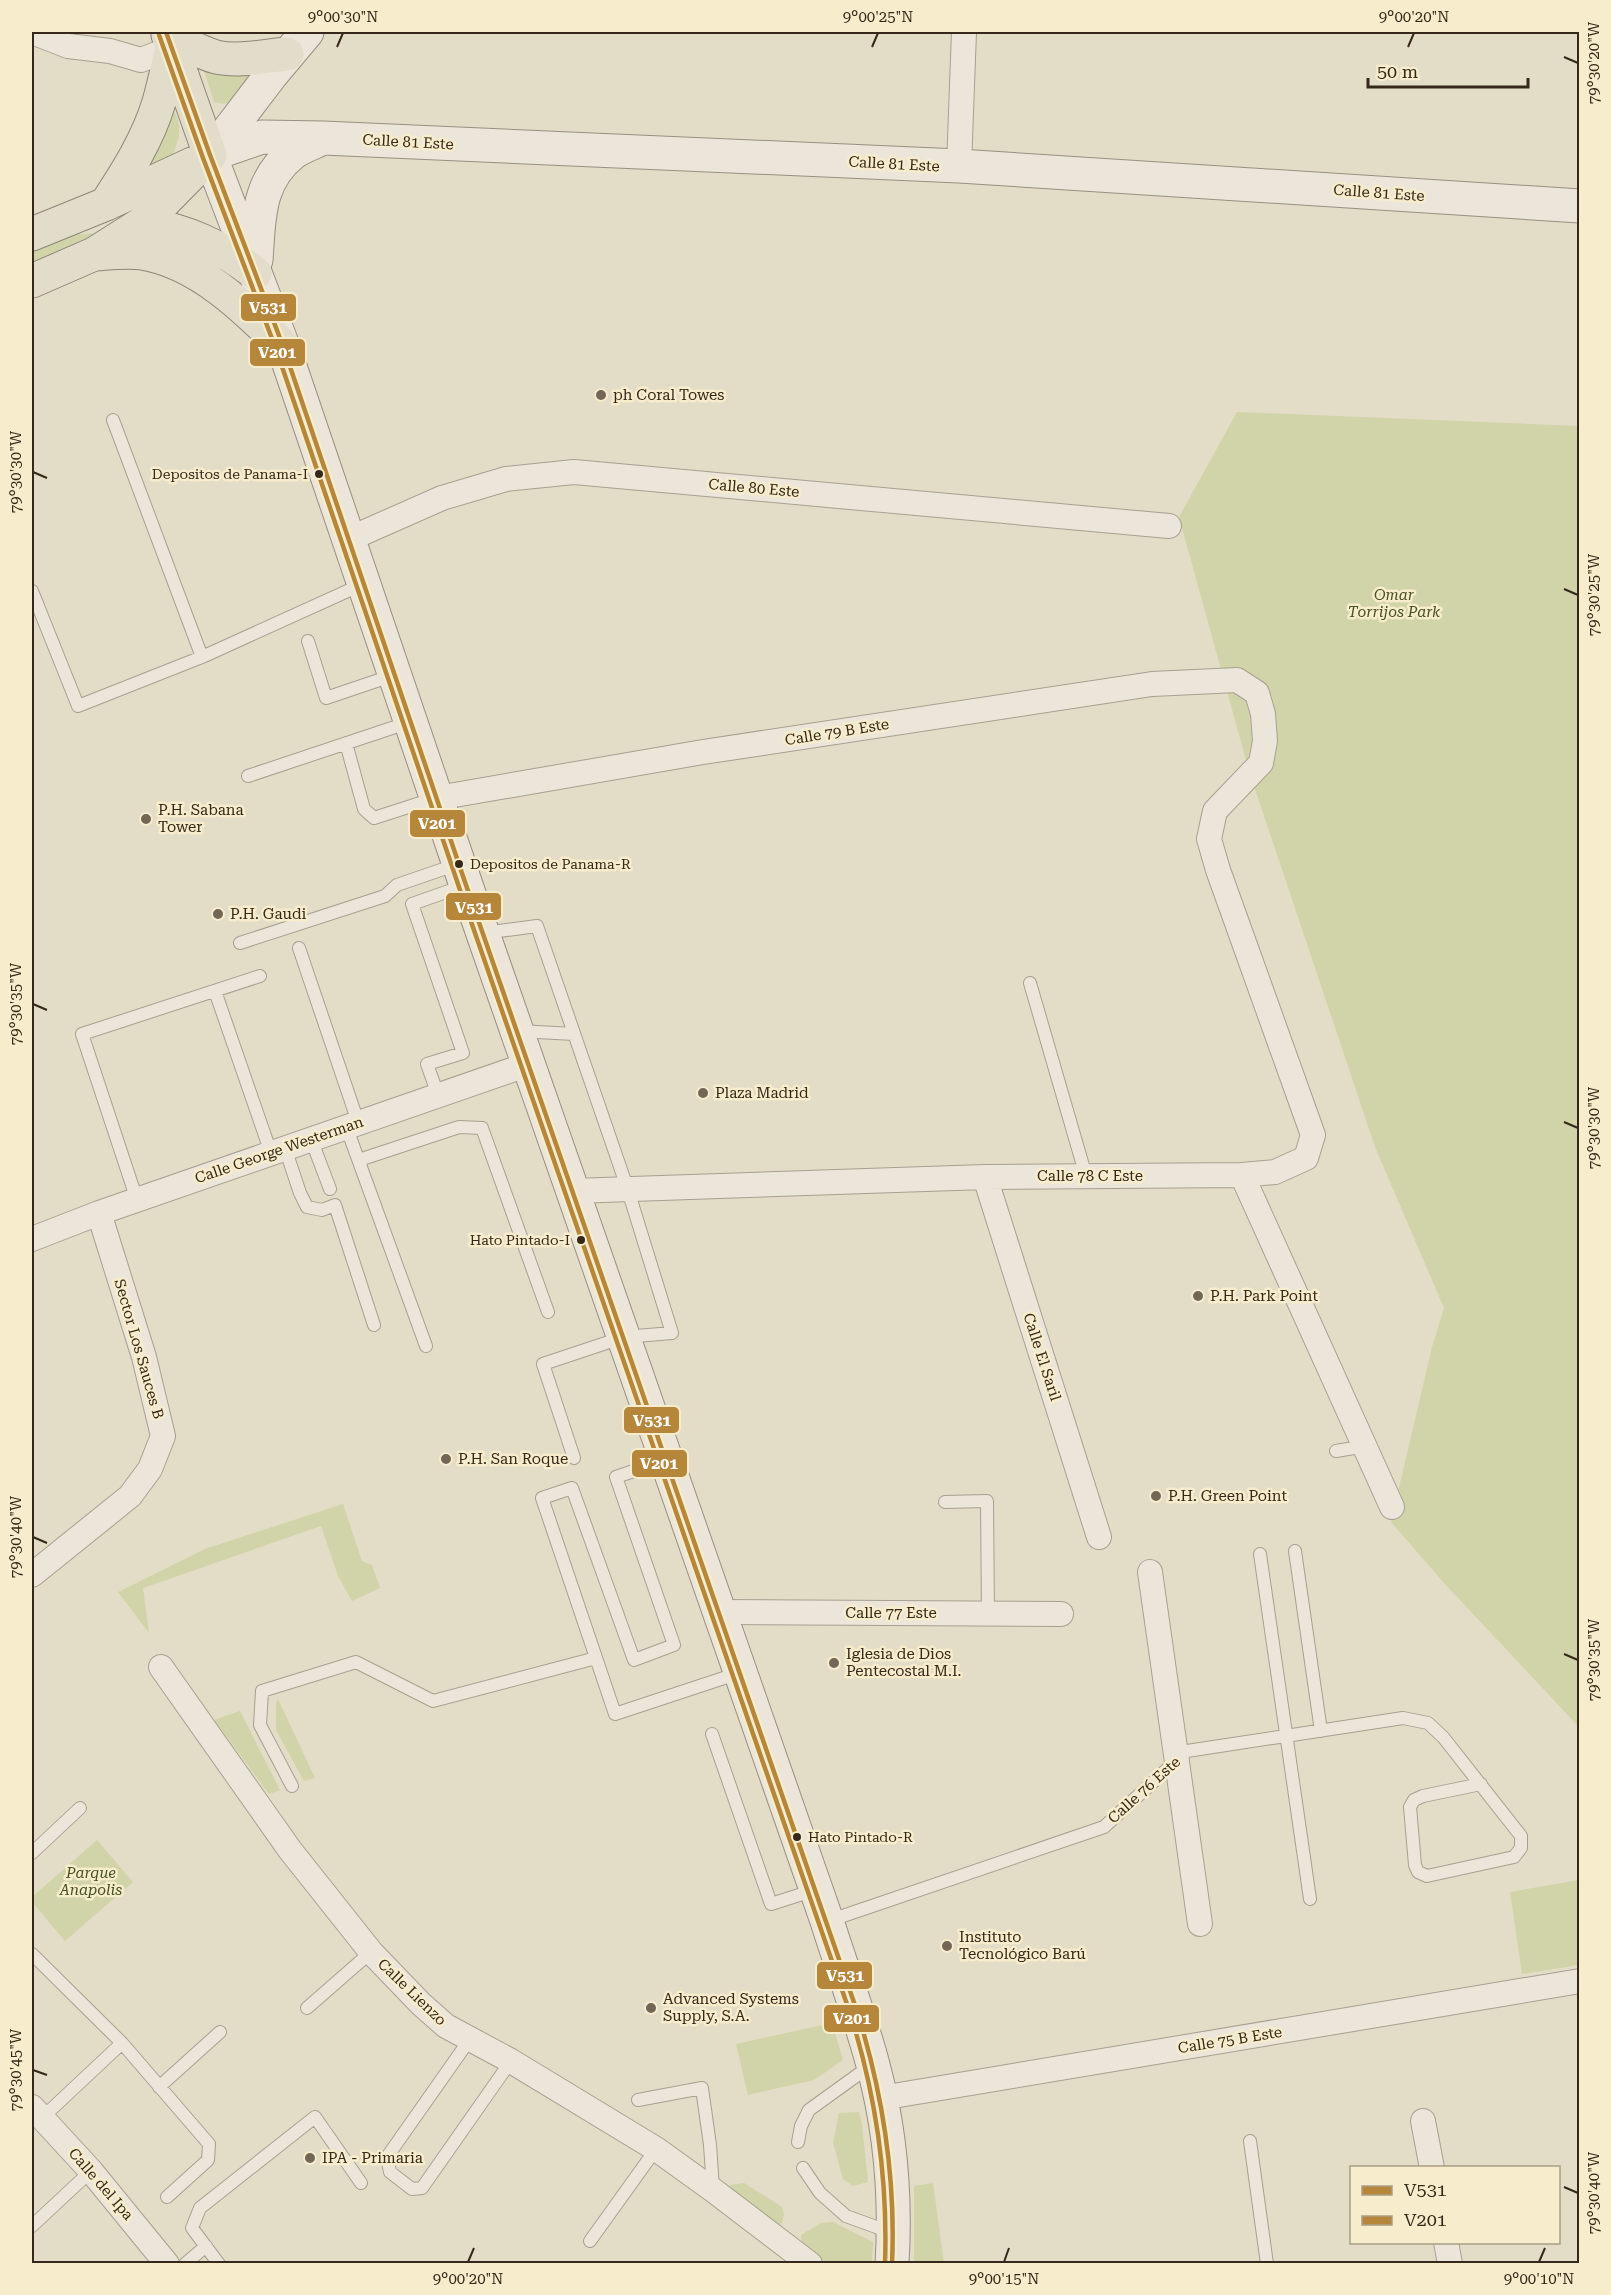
<svg xmlns="http://www.w3.org/2000/svg" width="1611" height="2295" font-family="'Roboto Serif',serif">
	<style>
		.green { fill: #d1d4a8 }
		.lines { fill: none; stroke-linecap: round; stroke-linejoin: round }
		.lane-casing { stroke: #a7a091; stroke-width: 14 }
		.street-casing { stroke: #a7a091; stroke-width: 26 }
		.secondary-casing { stroke: #979081; stroke-width: 35 }
		.primary-casing { stroke: #8d8678; stroke-width: 35 }
		.lane { stroke: #ebe6d9; stroke-width: 12 }
		.street { stroke: #ebe6d9; stroke-width: 24 }
		.secondary { stroke: #ebe6d9; stroke-width: 33 }
		.primary { stroke: #e2dcca; stroke-width: 33 }
		.bus-1-casing { stroke: #f7eccb; stroke-width: 9 }
		.bus-2-casing { stroke: #f7eccb; stroke-width: 9 }
		.bus-1 { stroke: #b6863a; stroke-width: 4.5 }
		.bus-2 { stroke: #b6863a; stroke-width: 4.5 }
		.ticks { fill: none; stroke: #35281a; stroke-width: 2 }
		.poi-dot { fill: #726757; stroke: #f7eccb; stroke-width: 2 }
		.bus-dot { fill: #35281a; stroke: #f7eccb; stroke-width: 2 }
		.labels { text-anchor: middle; dominant-baseline: central; stroke-width: 5; stroke-linejoin: round; paint-order: stroke }
		.bus-label { font-size: 14px; fill: #35281a; stroke: #f7eccb; text-anchor: end }
		.street-label { font-size: 15px; fill: #35281a; stroke: #f7eccb }
		.poi-label { font-size: 15px; fill: #35281a; stroke: #f7eccb; text-anchor: start }
		.park-label { font-size: 15px; font-style: italic; fill: #445320; stroke: #f7eccb }
		.line-badge { stroke: #f7eccb; stroke-width: 2 }
		.badge-label { font-size: 16px; text-anchor: middle; font-weight: bold; fill: #fff }
		.neatline { fill: none; stroke: #35281a; stroke-width: 2 }
		.ticks-label { font-size: 15px; text-anchor: middle; fill: #35281a }
	</style>
	<rect width="100%" height="100%" fill="#e3dcc7"/>
	<!-- green -->
	<path class="green" d="M200 58 257 68C250 78 240 97 229 102 225 105 219 103 214 102Z
		M173 110C184 126 178 143 171 159L138 169Z
		M91 233 95 236 32 272V249L63 236Z
		M1237 412 1579 426V1727L1444 1583 1391 1522 1432 1347 1444 1308 1375 1147 1249 771 1179 517Z
		M343 1504 362 1561 372 1565 380 1588 352 1601 338 1576 321 1526 143 1588 149 1633 118 1592 205 1549Z
		M278 1699 315 1778 304 1781 276 1730V1703Z
		M240 1711 280 1790 269 1794 214 1720Z
		M97 1840 133 1882 65 1941 32 1902V1897Z
		M1579 1880V1965L1522 1974 1510 1892Z
		M832 2023 843 2060 814 2080 748 2095 736 2044Z
		M859 2112 862 2124 868 2182 853 2186 843 2179 833 2143 839 2113Z
		M744 2183 782 2207 784 2214 782 2223 776 2226 731 2192 730 2185Z
		M933 2183 944 2263H914V2186Z
		M833 2222 873 2242 872 2263C859 2263 844 2266 832 2263 820 2262 800 2247 801 2235L821 2223Z"/>
	<g class="lines">
		<defs>
			<path id="lane" d="M113 420 202 657
				M32 591 78 706 202 657 363 584
				M308 641 326 698 394 675
				M346 743 364 809 374 818 436 798
				M248 776 410 722
				M484 933 537 926 627 1187 672 1333 624 1337 543 1364 574 1458
				M240 943 385 896 397 885 458 864
				M299 948 358 1122
				M1030 983 1086 1176
				M215 991 271 1153
				M519 1031 574 1034
				M438 1095 427 1064 463 1053 412 904 466 885
				M346 1126 426 1346
				M311 1139 330 1189
				M285 1148 300 1193 307 1207 322 1210 335 1205 374 1325
				M359 1160 459 1127 482 1128 548 1312
				M137 1200 82 1034 260 976
				M1336 1451 1366 1446
				M666 1460 616 1477 674 1645 634 1660 572 1488 542 1498 615 1714 739 1673
				M945 1502 987 1501 988 1614
				M1295 1551 1321 1731
				M1260 1554 1310 1899
				M712 1734 771 1904 815 1890
				M292 1786 260 1725 262 1691 356 1662 433 1701 596 1658
				M32 1853 80 1808
				M828 1921 1104 1827 1187 1751 1403 1718 1428 1723 1443 1737 1521 1836V1848L1514 1857 1427 1876 1418 1872 1415 1865 1410 1807 1414 1800 1423 1796 1481 1784
				M32 1954 122 2043 209 2144 208 2160 167 2197
				M307 2008 371 1952
				M470 2039 387 2157 390 2172 412 2189 422 2188 511 2061
				M159 2087 220 2032
				M638 2100 702 2088 710 2145 713 2188
				M42 2118 122 2043
				M1250 2141 1267 2264
				M798 2142 801 2126 809 2110 870 2066
				M803 2168 820 2193 846 2216 890 2232
				M32 2226 91 2171
				M590 2241 656 2149
				M185 2264 206 2246
				M219 2264 192 2228 200 2208 315 2117 361 2183"/>
			<path id="street" d="M32 32 68 46 110 51 141 60 172 48
				M959 166 964 32
				M349 539 442 498 506 479 574 472 1169 526
				M437 798 703 752 1152 684 1237 680 1257 693 1263 714 1265 741 1261 763 1215 811 1209 839 1218 870 1313 1135 1306 1158 1275 1172 1242 1175 985 1177 573 1191
				M1242 1175 1392 1507
				M985 1177 1099 1537
				M32 1239 99 1213 529 1064
				M1150 1572 1200 1924
				M32 1575 130 1496 150 1469 163 1436 144 1357 99 1213
				M721 1612 1061 1614
				M161 1667 290 1850 371 1952 421 2004 446 2026 511 2061 656 2149 713 2190 810 2264
				M881 2098 1580 1981
				M32 2107 91 2171 167 2264
				M1423 2121 1432 2168
				M1446 2242 1450 2264"/>
			<path id="secondary" d="M210 155 283 346 466 885 827 1921C842 1969 860 2016 873 2065 890 2128 896 2198 892 2264
				M210 155 262 137 323 138 959 166 1580 206
				M210 155 271 75 307 32
				M256 260C259 220 257 181 293 153 301 147 313 143 323 138"/>
			<path id="primary" d="M168 35C183 43 199 52 216 57 238 62 265 56 287 54
				M171 44 210 155
				M106 204C127 172 148 139 159 102 164 84 168 66 172 48
				M143 223C189 232 219 245 255 273
				M32 234 106 204 192 164
				M96 254C111 253 127 251 142 253 198 262 245 308 283 346
				M32 281 94 254 143 223 210 155"/>
		</defs>
		<!-- lane casing -->
		<use href="#lane" class="lane-casing"/>
		<!-- street casing -->
		<use href="#street" class="street-casing"/>
		<!-- secondary casing -->
		<use href="#secondary" class="secondary-casing"/>
		<!-- primary casing -->
		<use href="#primary" class="primary-casing"/>
		<!-- lane -->
		<use href="#lane" class="lane"/>
		<!-- street -->
		<use href="#street" class="street"/>
		<!-- secondary -->
		<use href="#secondary" class="secondary"/>
		<!-- primary -->
		<use href="#primary" class="primary"/>
		<defs>
			<path id="bus-1" d="M166 32 210 155 283 346 466 885 857 2011C883 2094 896 2176 892 2264"/>
			<path id="bus-2" d="M159 35 203 158 276 349 459 887 850 2013C876 2095 888 2177 885 2264"/>
		</defs>
		<!-- bus-1 casing -->
		<use href="#bus-1" class="bus-1-casing"/>
		<!-- bus-2 casing -->
		<use href="#bus-2" class="bus-2-casing"/>
		<!-- bus-1 -->
		<use href="#bus-1" class="bus-1"/>
		<!-- bus-2 -->
		<use href="#bus-2" class="bus-2"/>
	</g>
	<!-- ticks -->
	<path class="ticks" d="M337 47 343 33M872 47 878 33M1408 47 1414 33M1564 57 1578 63M33 472 47 478M1564 589 1578 595M33 1004 47 1010M1564 1122 1578 1128M33 1537 47 1543M1564 1654 1578 1660M33 2070 47 2075M1564 2187 1578 2193M468 2262 474 2248M1004 2262 1009 2248M1539 2262 1545 2248"/>
	<!-- markers -->
	<g class="poi-dot">
		<circle cx="601" cy="395" r="6"/>
		<circle cx="146" cy="819" r="6"/>
		<circle cx="218" cy="914" r="6"/>
		<circle cx="703" cy="1093" r="6"/>
		<circle cx="1198" cy="1296" r="6"/>
		<circle cx="446" cy="1459" r="6"/>
		<circle cx="1156" cy="1496" r="6"/>
		<circle cx="834" cy="1663" r="6"/>
		<circle cx="947" cy="1946" r="6"/>
		<circle cx="651" cy="2008" r="6"/>
		<circle cx="310" cy="2158" r="6"/>
	</g>
	<g class="bus-dot">
		<circle cx="319" cy="474" r="5"/>
		<circle cx="459" cy="864" r="5"/>
		<circle cx="581" cy="1240" r="5"/>
		<circle cx="797" cy="1837" r="5"/>
	</g>
	<g class="labels">
		<!-- bus labels -->
		<g class="bus-label">
			<text x="308" y="474">Depositos de Panama-I</text>
			<text x="470" y="864" text-anchor="start">Depositos de Panama-R</text>
			<text x="570" y="1240">Hato Pintado-I</text>
			<text x="808" y="1837" text-anchor="start">Hato Pintado-R</text>
		</g>
		<!-- street labels -->
		<g class="street-label">
			<text transform="translate(408 142) rotate(3)">Calle 81 Este</text>
			<text transform="translate(894 164) rotate(3)">Calle 81 Este</text>
			<text transform="translate(1379 193) rotate(4)">Calle 81 Este</text>
			<text transform="translate(754 488) rotate(5)">Calle 80 Este</text>
			<text transform="translate(837 732) rotate(-9)">Calle 79 B Este</text>
			<text transform="translate(279 1150) rotate(-19)">Calle George Westerman</text>
			<text x="1090" y="1176">Calle 78 C Este</text>
			<text transform="translate(139 1349) rotate(74)">Sector Los Sauces B</text>
			<text transform="translate(1042 1357) rotate(72)">Calle El Saril</text>
			<text x="891" y="1613">Calle 77 Este</text>
			<text transform="translate(1144 1790) rotate(-42)">Calle 76 Este</text>
			<text transform="translate(412 1992) rotate(44)">Calle Lienzo</text>
			<text transform="translate(1230 2040) rotate(-9)">Calle 75 B Este</text>
			<text transform="translate(101 2184) rotate(49)">Calle del Ipa</text>
		</g>
		<!-- poi labels -->
		<g class="poi-label">
			<text x="613" y="395">ph Coral Towes</text>
			<text x="158" y="810">P.H. Sabana<tspan x="158" dy="17">Tower</tspan></text>
			<text x="230" y="914">P.H. Gaudi</text>
			<text x="715" y="1093">Plaza Madrid</text>
			<text x="1210" y="1296">P.H. Park Point</text>
			<text x="458" y="1459">P.H. San Roque</text>
			<text x="1168" y="1496">P.H. Green Point</text>
			<text x="846" y="1654">Iglesia de Dios<tspan x="846" dy="17">Pentecostal M.I.</tspan></text>
			<text x="959" y="1937">Instituto<tspan x="959" dy="17">Tecnológico Barú</tspan></text>
			<text x="663" y="1999">Advanced Systems<tspan x="663" dy="17">Supply, S.A.</tspan></text>
			<text x="322" y="2158">IPA - Primaria</text>
		</g>
		<!-- park labels -->
		<g class="park-label">
			<text x="1394" y="595">Omar<tspan x="1394" dy="17">Torrijos Park</tspan></text>
			<text x="91" y="1873">Parque<tspan x="91" dy="17">Anapolis</tspan></text>
		</g>
	</g>
	<g class="line-badge">
		<rect x="240" y="293" width="57" height="29" rx="6" fill="#b6863a"/>
		<rect x="249" y="338" width="57" height="29" rx="6" fill="#b6863a"/>
		<rect x="409" y="809" width="57" height="29" rx="6" fill="#b6863a"/>
		<rect x="445" y="892" width="57" height="29" rx="6" fill="#b6863a"/>
		<rect x="623" y="1406" width="57" height="28" rx="6" fill="#b6863a"/>
		<rect x="631" y="1449" width="57" height="29" rx="6" fill="#b6863a"/>
		<rect x="816" y="1961" width="57" height="29" rx="6" fill="#b6863a"/>
		<rect x="823" y="2004" width="57" height="29" rx="6" fill="#b6863a"/>
	</g>
	<g class="badge-label">
		<text x="268" y="313">V531</text>
		<text x="277" y="358">V201</text>
		<text x="437" y="829">V201</text>
		<text x="474" y="913">V531</text>
		<text x="652" y="1426">V531</text>
		<text x="659" y="1469">V201</text>
		<text x="845" y="1981">V531</text>
		<text x="852" y="2024">V201</text>
	</g>
	<!-- border -->
	<rect width="1611" height="2295" fill="none" stroke="#f7eccb" stroke-width="66"/>
	<!-- legend -->
	<rect x="1350" y="2166" width="210" height="78" fill="#f7eccb" stroke="#a99e84" stroke-width="1.5"/>
	<rect x="1362" y="2186" width="30" height="9" fill="#b6863a" stroke="#a99e84" stroke-width="1.5"/>
	<text x="1404" y="2196" font-size="18" fill="#35281a">V531</text>
	<rect x="1362" y="2216" width="30" height="9" fill="#b6863a" stroke="#a99e84" stroke-width="1.5"/>
	<text x="1404" y="2226" font-size="18" fill="#35281a">V201</text>
	<!-- scale -->
	<path d="M1368 78v9h160v-9" fill="none" stroke="#35281a" stroke-width="3"/>
	<text x="1377" y="78" font-size="18" fill="#35281a" stroke="#f7eccb" stroke-width="4.5" paint-order="stroke">50 m</text>
	<rect x="33" y="33" width="1545" height="2229" class="neatline"/>
	<g class="ticks-label">
		<text x="343" y="22">9°00'30"N</text>
		<text x="878" y="22">9°00'25"N</text>
		<text x="1414" y="22">9°00'20"N</text>
		<text transform="translate(1594 63) rotate(-90)" y="5">79°30'20"W</text>
		<text transform="translate(16 472) rotate(-90)" y="5">79°30'30"W</text>
		<text transform="translate(1594 595) rotate(-90)" y="5">79°30'25"W</text>
		<text transform="translate(16 1004) rotate(-90)" y="5">79°30'35"W</text>
		<text transform="translate(1594 1128) rotate(-90)" y="5">79°30'30"W</text>
		<text transform="translate(16 1537) rotate(-90)" y="5">79°30'40"W</text>
		<text transform="translate(1594 1660) rotate(-90)" y="5">79°30'35"W</text>
		<text transform="translate(16 2070) rotate(-90)" y="5">79°30'45"W</text>
		<text transform="translate(1594 2193) rotate(-90)" y="5">79°30'40"W</text>
		<text x="468" y="2284">9°00'20"N</text>
		<text x="1004" y="2284">9°00'15"N</text>
		<text x="1539" y="2284">9°00'10"N</text>
	</g>
</svg>
